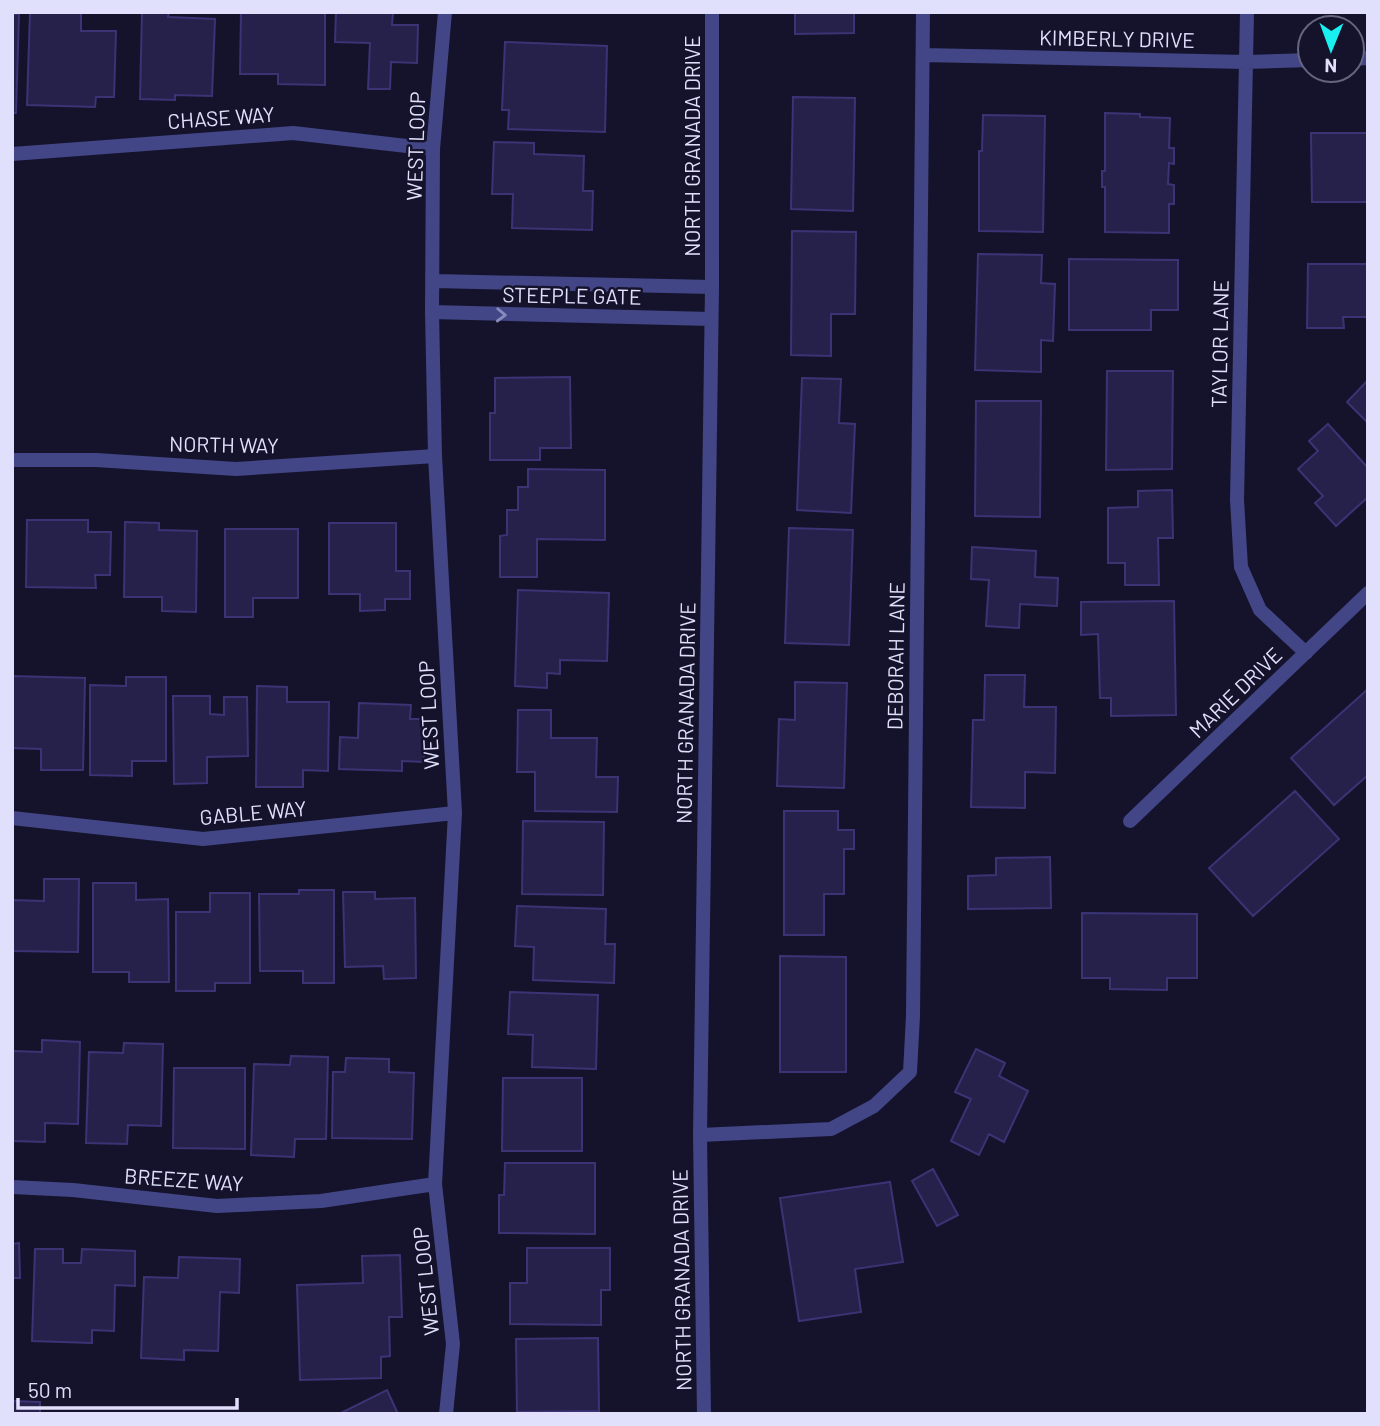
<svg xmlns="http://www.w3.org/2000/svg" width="1380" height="1426" font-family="Barlow,sans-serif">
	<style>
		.building { fill: #25214b; stroke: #3a3475; stroke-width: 2 }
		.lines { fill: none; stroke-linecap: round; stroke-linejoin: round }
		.minor { stroke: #424687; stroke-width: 14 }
		.tertiary { stroke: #424687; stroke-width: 14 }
		.oneway { stroke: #898bbc }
		.labels { text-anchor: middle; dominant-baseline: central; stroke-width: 5; stroke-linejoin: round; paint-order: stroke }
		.street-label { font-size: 21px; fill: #e0e0fd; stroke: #15132b }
	</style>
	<rect width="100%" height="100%" fill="#15132b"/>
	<!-- building -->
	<path class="building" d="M30 12H81V31H116L114 97H96L95 107 27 105Z
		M142 12H169L168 17 215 19 212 96 175 95V100L140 99Z
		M241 12H325V85L278 84V74H240Z
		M336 12H393L392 25H418L417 63 391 62 390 89H368L370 43 335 42Z
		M795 12H854V33L795 34Z
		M12 14H19L16 113H12Z
		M505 42 607 46 605 132 508 129 509 110H502Z
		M793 97 855 98 853 211 791 209Z
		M1105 113 1140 114V117L1170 118 1169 148H1174V164L1169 163 1168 184 1174 185V204H1169V233L1105 232V187H1102V171H1105Z
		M983 115 1045 116 1043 232 979 231V151H982Z
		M1311 133H1368V202H1312Z
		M494 142 534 143V154L584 156 583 191H593L592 230 512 228 513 194H492Z
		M792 231 856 232 855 314H831V356L791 355Z
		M978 254 1042 255 1041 283 1055 284 1053 341 1041 340V372L975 370Z
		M1069 259 1178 260V310H1151V330H1069Z
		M1308 264H1368V317H1343L1344 328H1307Z
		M1107 371H1173L1172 469 1106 470Z
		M570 377 571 448H540V460H490V413H495V378Z
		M802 378 841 379 839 423 855 424 851 513 797 510Z
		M1368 380V423L1347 402Z
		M976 401H1041L1040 517 975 516Z
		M1328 424 1368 468V497L1336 526 1315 503 1323 496 1298 469 1318 451 1309 441Z
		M528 469 605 470V540L537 539V577H500V536L507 535V510H518V487H528Z
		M1172 490 1173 538H1158L1159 585H1125V563H1108V508L1138 507V491Z
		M27 520H88V532H111L110 575H95L96 588 26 587Z
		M125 522 159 523V530L197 531 196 612 162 611V597H124Z
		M329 523H396V571H410V599H385V610L360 611V594H329Z
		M789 528 853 530 849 645 785 643Z
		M225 529H298V598H253V617H225Z
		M972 547 1036 551 1035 577 1058 578 1057 606 1020 604 1019 628 986 626 989 580 971 579Z
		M518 590 609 593 607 661 560 660V674L547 673V688L515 686Z
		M1174 601 1176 715 1111 716V698H1100L1098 634 1081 635V602Z
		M985 675H1025L1024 707H1056L1055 773 1025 772V808L971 807 973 720H984Z
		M12 676 85 678 83 770H41V749L12 748Z
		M126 677H166V761H132V776L90 775V685L126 686Z
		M795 682 847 683 844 788 777 786 779 719 795 720Z
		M257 686 287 687V702H329L328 771 303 770V787H256Z
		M1368 689V775L1334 805 1291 758Z
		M173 696H210V714L224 715V697H247L248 756 207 757V783L174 784Z
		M359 703 411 705 410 719H425L424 762 402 761V771L339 769 340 737 358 738Z
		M518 710H551V738H597L596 777H618L617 812 535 811V772H517Z
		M1295 791 1339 839 1253 916 1209 868Z
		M784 811H838V830H854V849H844V894H824V935H784Z
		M523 821 604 822 603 895 522 894Z
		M1050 857 1051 908 968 909V876L996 875V858Z
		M44 879H79L78 952 12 951V900L44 901Z
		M93 883H136V900L168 899 169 982H129V972H93Z
		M299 890H334V983H303V971H260L259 894H299Z
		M343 892H375V899L415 898 416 978 384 979 383 966 345 967Z
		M210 893H250V983H215V991H176V912H210Z
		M517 906 606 909 605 944H615L614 983 533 980 534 947 515 946Z
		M1082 913 1197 914V978H1167V990L1110 989V978H1082Z
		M780 956 846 957V1072H780Z
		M510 992 598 995 596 1069 532 1067 533 1035 508 1034Z
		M42 1040 80 1042 78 1124 45 1123V1142L12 1141V1051L42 1052Z
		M124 1043 163 1044 161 1126 128 1125 127 1144 86 1143 89 1052 123 1053Z
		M976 1049 1005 1063 999 1076 1028 1091 1004 1142 989 1134 979 1155 951 1141 971 1099 955 1092Z
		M291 1056 328 1057 326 1139H295L294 1157 251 1155 254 1064 290 1065Z
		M346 1058 389 1059V1072L414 1073 412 1139 332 1138 333 1072H345Z
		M174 1068H245V1149L173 1148Z
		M503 1078H582V1151H502Z
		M505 1163H595V1234L499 1233V1195H504Z
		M933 1169 958 1215 937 1226 912 1181Z
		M890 1182 903 1262 855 1269 861 1312 799 1321 780 1198Z
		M19 1243 20 1278H12V1244Z
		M527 1248H610V1290H601V1325L510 1324V1283H527Z
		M35 1249H63V1263H81L82 1249 135 1251V1286L115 1285 114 1331 92 1330V1343L32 1341Z
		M400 1255 402 1317H389L390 1356 381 1357V1378L300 1380 297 1285 363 1283 362 1256Z
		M179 1257 240 1259 239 1293 220 1292 218 1351 184 1350V1360L141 1358 144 1277 178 1278Z
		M598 1338 599 1411 517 1412 516 1339Z
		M387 1390 398 1414H339Z
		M12 1401 40 1402V1414H12Z"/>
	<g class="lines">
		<!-- minor -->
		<path class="minor" d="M445 12 433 149 432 312 435 456 455 813 435 1184 453 1344 446 1414
			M1247 12 1237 500 1241 567 1260 610 1306 653
			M923 55 1246 62 1310 60
			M1352 59 1368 58
			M12 154 293 133 433 149
			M434 281 712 287
			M432 312 711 319
			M12 460H96L236 469 435 456
			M12 818 203 839 455 813
			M1130 821 1368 593
			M700 1135 831 1129 874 1106 910 1072 913 1016 923 12
			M12 1187 73 1190 217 1206 321 1201 435 1184"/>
		<!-- tertiary -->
		<path class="tertiary" d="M704 1414 700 1135 712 287V12"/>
	</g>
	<!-- one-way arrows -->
	<defs><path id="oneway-chevron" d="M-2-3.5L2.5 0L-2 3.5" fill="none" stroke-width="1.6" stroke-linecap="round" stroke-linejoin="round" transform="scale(1.75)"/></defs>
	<use class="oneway" href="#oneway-chevron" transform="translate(501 315) rotate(2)"/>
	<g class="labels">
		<!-- street labels -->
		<g class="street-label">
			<text transform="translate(1117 38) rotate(1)">KIMBERLY DRIVE</text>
			<text transform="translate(221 117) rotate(-4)">CHASE WAY</text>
			<text transform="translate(415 146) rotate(-88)">WEST LOOP</text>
			<text transform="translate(691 146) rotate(-90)">NORTH GRANADA DRIVE</text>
			<text transform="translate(572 295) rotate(1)">STEEPLE GATE</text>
			<text transform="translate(1219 344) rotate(-89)">TAYLOR LANE</text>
			<text transform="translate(224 444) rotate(1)">NORTH WAY</text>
			<text transform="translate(895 656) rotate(-89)">DEBORAH LANE</text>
			<text transform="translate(1235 692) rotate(-44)">MARIE DRIVE</text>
			<text transform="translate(685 713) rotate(-89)">NORTH GRANADA DRIVE</text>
			<text transform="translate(428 715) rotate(-93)">WEST LOOP</text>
			<text transform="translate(253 812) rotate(-5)">GABLE WAY</text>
			<text transform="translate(184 1179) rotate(4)">BREEZE WAY</text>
			<text transform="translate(681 1280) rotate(-91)">NORTH GRANADA DRIVE</text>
			<text transform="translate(425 1281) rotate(-96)">WEST LOOP</text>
		</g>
	</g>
	<!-- border -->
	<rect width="1380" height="1426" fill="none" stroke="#e0e0fd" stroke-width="28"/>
	<!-- north arrow -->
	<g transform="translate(1331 49) rotate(181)"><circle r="33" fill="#15132b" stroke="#66657f" stroke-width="2"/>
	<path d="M0-5L12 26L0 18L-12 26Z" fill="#19f0ef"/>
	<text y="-10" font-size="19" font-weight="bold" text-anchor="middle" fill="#e0e0fd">N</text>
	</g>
	<!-- scale -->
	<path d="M18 1398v10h219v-10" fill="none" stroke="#e0e0fd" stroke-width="3.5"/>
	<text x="28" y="1398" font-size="21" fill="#e0e0fd" stroke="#15132b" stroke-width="5" paint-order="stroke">50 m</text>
</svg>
